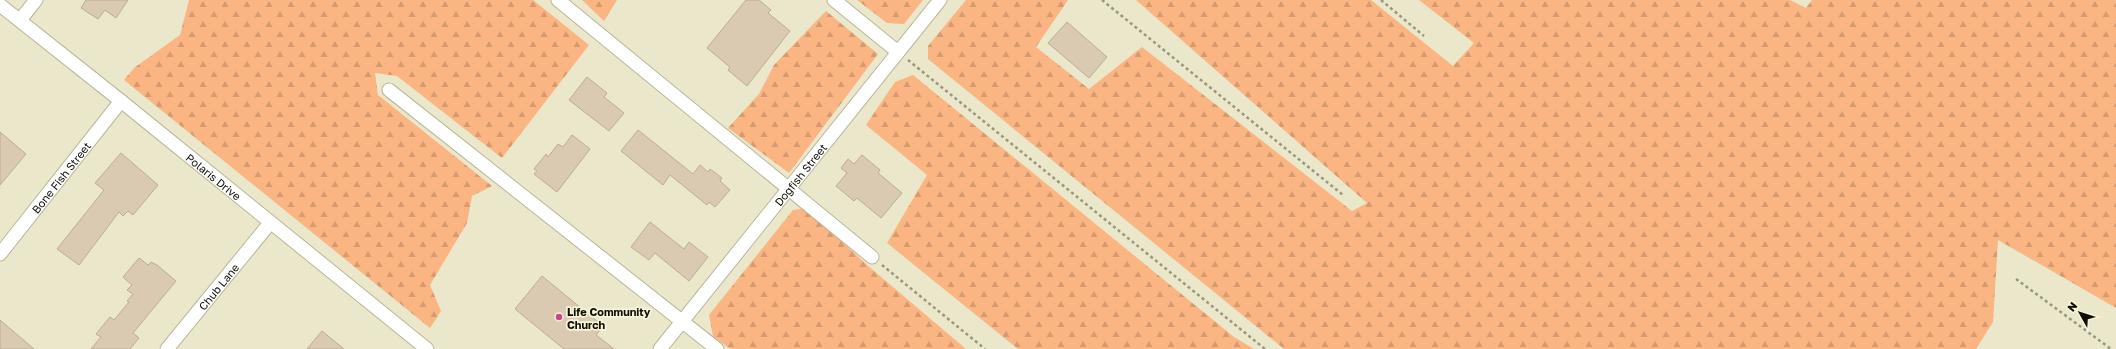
<svg xmlns="http://www.w3.org/2000/svg" width="2116" height="349" font-family="'Golos Text',sans-serif">
	<style>
		.forest { fill: url(#forest-firs) }
		.building { fill: #d9cab1; stroke: #bcac94 }
		.lines { fill: none; stroke-linecap: round; stroke-linejoin: round }
		.street-casing { stroke: #b9b69a; stroke-width: 15 }
		.path { stroke: #999681; stroke-width: 2.5; stroke-dasharray: 3 3; stroke-linecap: butt }
		.street { stroke: #fff; stroke-width: 13 }
		.poi-dot { fill: #c9468c; stroke: #f8f4d7; stroke-width: 1.5 }
		.labels { text-anchor: middle; dominant-baseline: central; stroke-width: 3.5; stroke-linejoin: round; paint-order: stroke }
		.street-label { font-size: 11px; fill: #0e0c04; stroke: #f8f4d7 }
		.poi-label { font-size: 11px; font-weight: bold; fill: #0e0c04; stroke: #f8f4d7; text-anchor: start }
	</style>
	<defs>
		<pattern id="forest-firs" width="22" height="20" patternUnits="userSpaceOnUse"><rect width="22" height="20" fill="#fab582"/><path d="M5 1l3.5 6h-7zM16 11l3.5 6h-7z" fill="#d59a6f"/></pattern>
	</defs>
	<rect width="100%" height="100%" fill="#eae7ca"/>
	<!-- forest -->
	<path class="forest" d="M189 0H533L589 45 502 158 397 76 375 73 378 95 492 186 472 196 467 223 430 285 441 311 430 328 124 80 134 68 180 35Z
		M582 0H617L604 21Z
		M857 0H923L904 24 887 23Z
		M966 0H1068L1036 47 1089 89 1142 47 1352 211 1367 203 1136 0H1371L1453 66 1474 43 1419 0H1790L1806 8 1812 0H2116V308L1998 240 1993 322 1976 349H1284L928 59V46Z
		M826 11 878 54 789 173 728 128 759 94 774 65Z
		M913 75 1234 337 1254 349H1018L887 243 927 175 866 125 895 82Z
		M806 208 867 265 966 349H730L713 336 709 315 793 210Z"/>
	<!-- building -->
	<path class="building" d="M86 0H128L116 18 105 10 98 19 81 8Z
		M746 0H759L771 10 768 13 790 31 747 86 728 70 730 67 707 48Z
		M1067 22 1107 57 1089 78 1048 43Z
		M587 77 607 93 604 97 624 113 609 131 569 100Z
		M638 130 693 174 700 165 708 172 710 169 722 178 720 181 730 190 715 207 709 202 707 205 670 175 663 185 621 151Z
		M0 132 26 154 0 185Z
		M572 135 590 149 557 192 534 174 537 171 534 169 546 154 548 157 558 144 563 147Z
		M121 153 158 185 133 215 128 211 123 216 119 212 79 265 57 249 104 190 95 183Z
		M862 155 880 170 878 173 902 193 881 218 857 198 854 201 836 186 847 173 841 168 848 159 854 164Z
		M650 222 684 249 689 242 708 257 689 281 655 253 649 260 631 247Z
		M139 258 148 265 151 262 157 265 176 281 133 333 139 338 130 349H91L101 337 96 334 110 317 114 320 129 302 127 301 133 294 127 290 132 285 123 277Z
		M542 276 603 326 596 335 614 349H564L515 309Z
		M0 320 34 349H0Z
		M322 331 344 349H307Z"/>
	<g class="lines">
		<defs>
			<g id="street">
				<path d="M558 0 872 257"/>
				<path d="M834 0 898 52"/>
				<path id="s1" d="M0 5 121 101 427 349"/>
				<path d="M20 20 36 0"/>
				<path d="M389 90 717 349"/>
				<path id="s2" d="M0 254 121 101"/>
				<path id="s3" d="M167 349 270 223"/>
				<path id="s4" d="M660 349 940 0"/>
			</g>
		</defs>
		<!-- street casing -->
		<use href="#street" class="street-casing"/>
		<!-- path -->
		<path class="path" d="M1102 0 1343 195
			M1381 0 1424 36
			M908 60 1265 349
			M882 265 985 349
			M2016 279 2111 349"/>
		<!-- street -->
		<use href="#street" class="street"/>
	</g>
	<!-- markers -->
	<circle class="poi-dot" cx="559" cy="317" r="4"/>
	<g class="labels">
		<!-- street labels -->
		<g class="street-label">
			<text stroke="none"><textPath href="#s4" startOffset="224">Dogfish Street</textPath></text>
			<text stroke="none"><textPath href="#s1" startOffset="274">Polaris Drive</textPath></text>
			<text stroke="none"><textPath href="#s2" startOffset="98">Bone Fish Street</textPath></text>
			<text stroke="none"><textPath href="#s3" startOffset="81">Chub Lane</textPath></text>
		</g>
		<!-- poi labels -->
		<g class="poi-label">
			<text x="567" y="311">Life Community<tspan x="567" dy="13">Church</tspan></text>
		</g>
	</g>
	<!-- north arrow -->
	<g transform="translate(2080 313) rotate(309)" stroke="#f8f4d7" stroke-width="3" paint-order="stroke">
	<path d="M0-3L7 15L0 10L-7 15Z" fill="#0e0c04"/>
	<text y="-6" font-size="11" font-weight="bold" text-anchor="middle" fill="#0e0c04">N</text>
	</g>
</svg>
